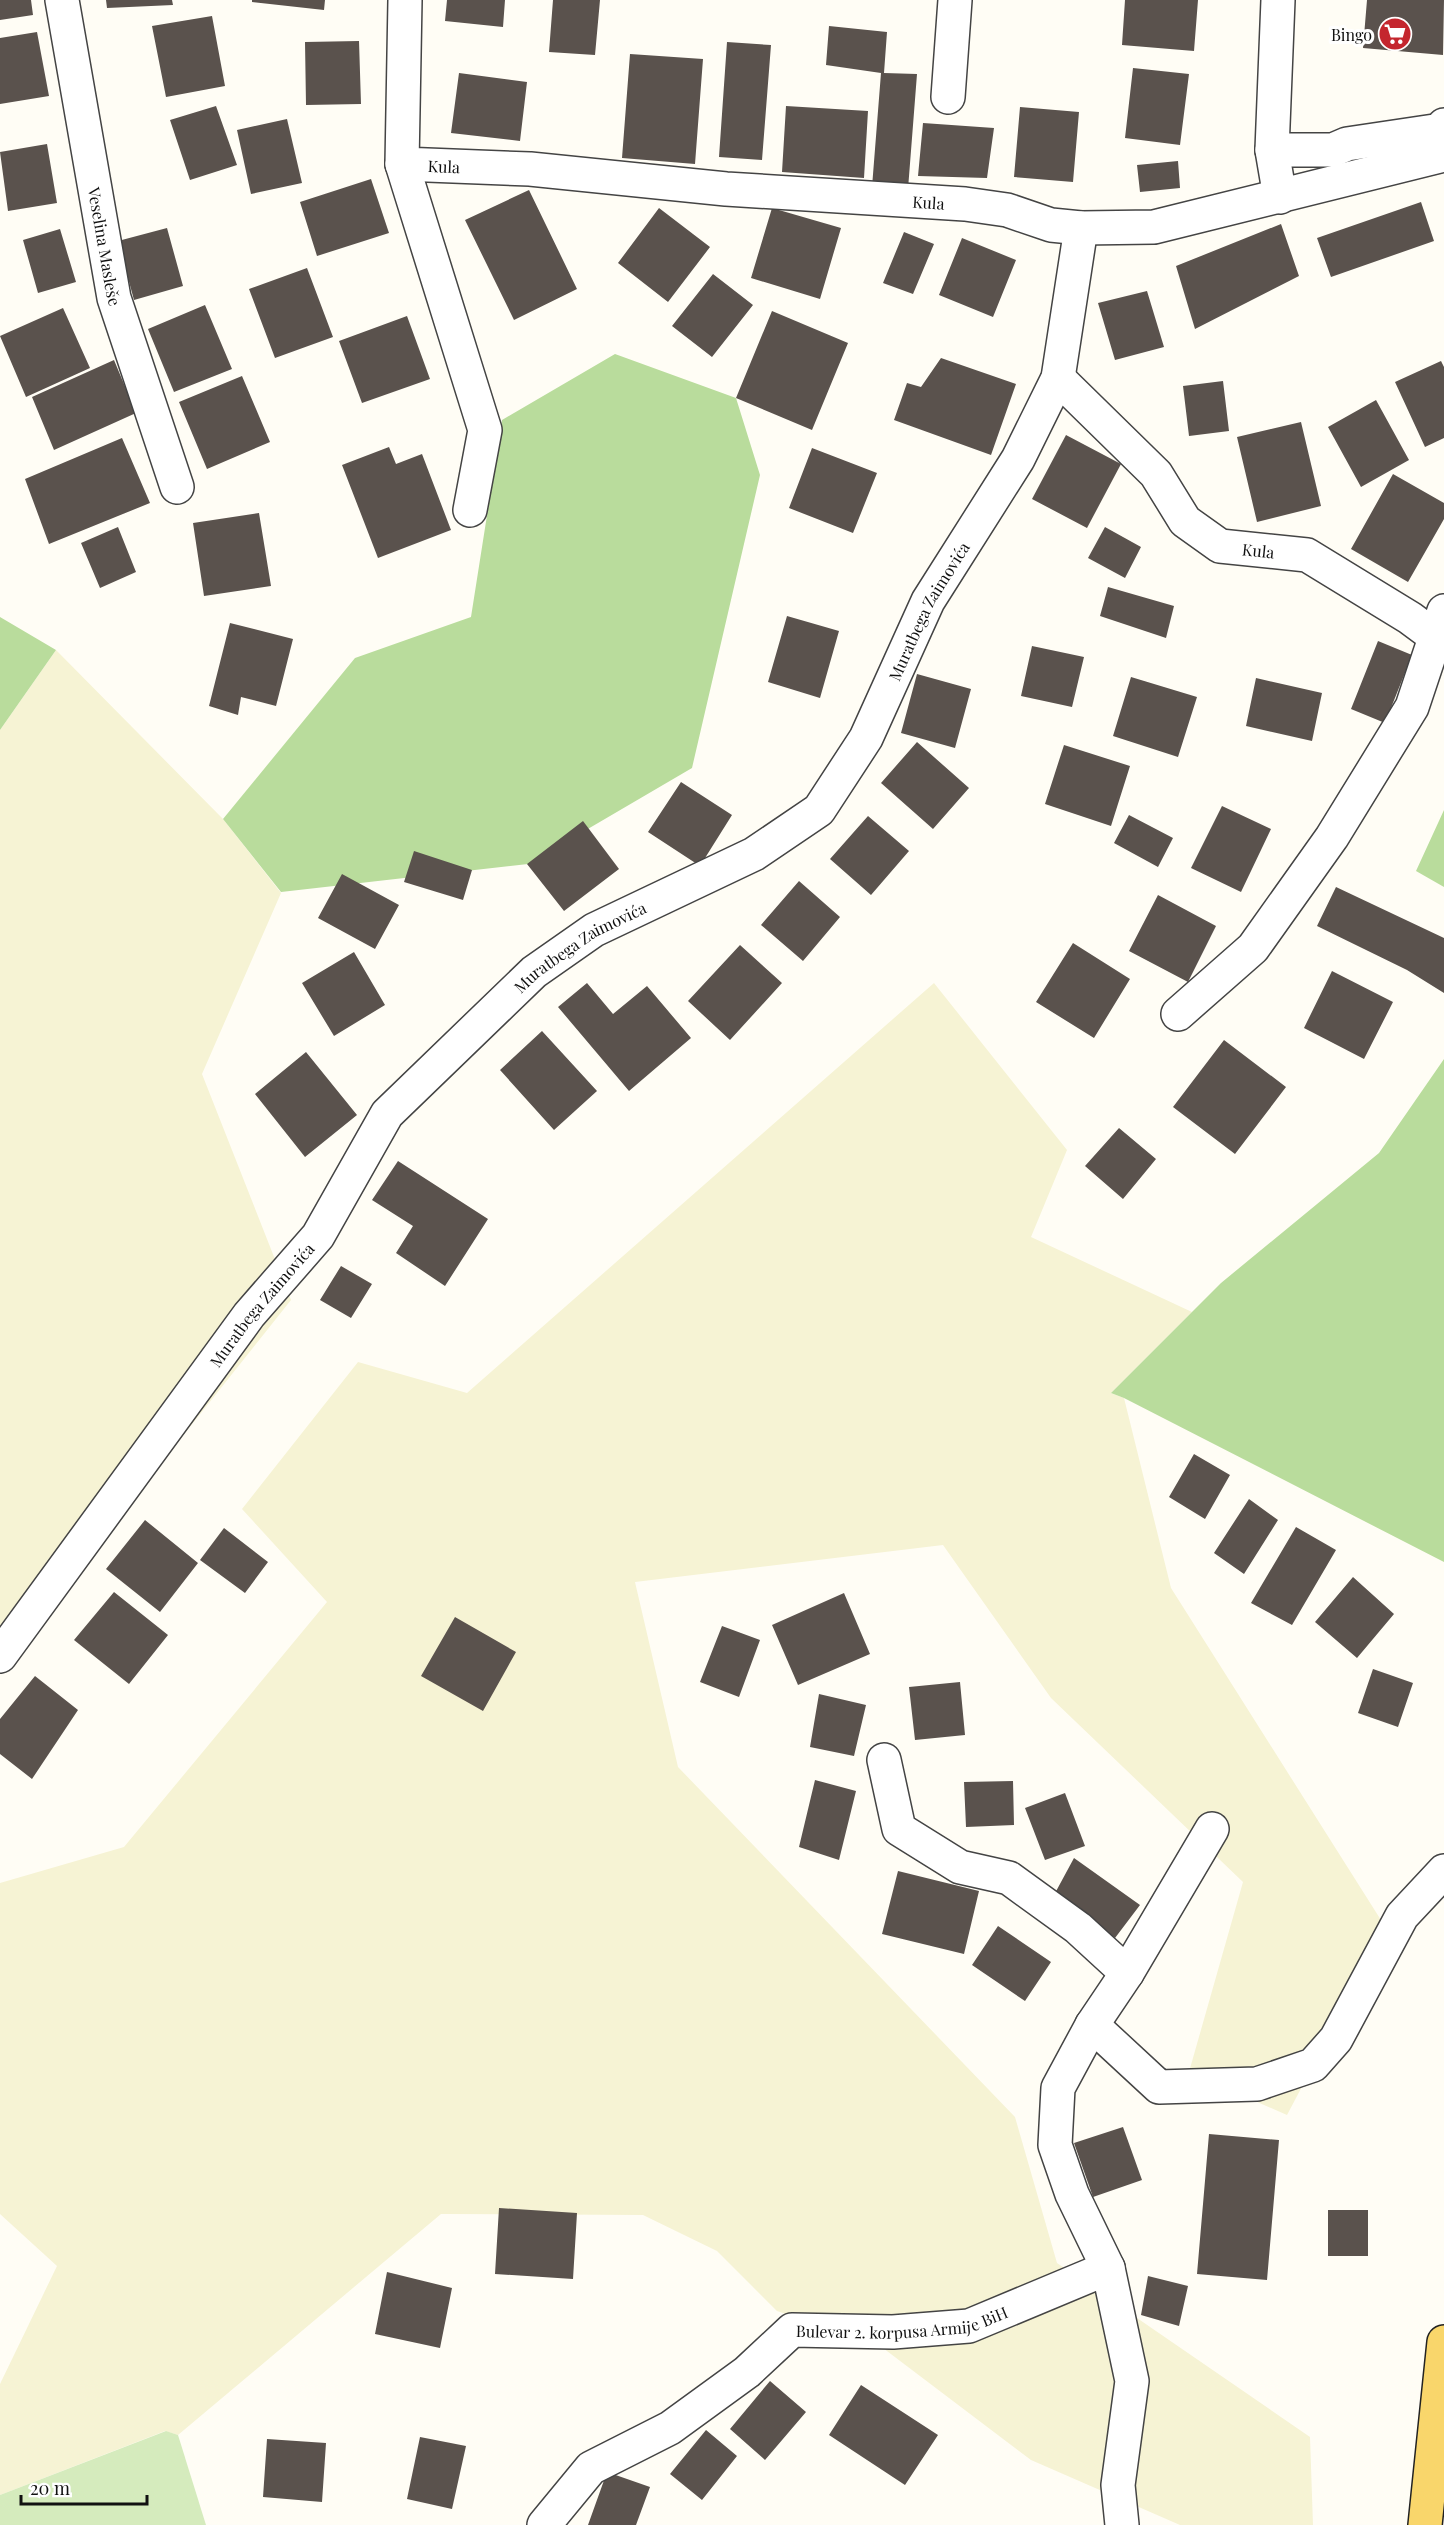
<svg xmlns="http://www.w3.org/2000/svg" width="1444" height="2525" font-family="'Playfair Display',serif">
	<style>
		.farmland { fill: #f6f3d4 }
		.green { fill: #d5ebbd }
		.forest { fill: #b9dc9c }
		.building { fill: #5a524d }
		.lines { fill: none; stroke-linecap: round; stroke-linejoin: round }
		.minor-casing { stroke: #444; stroke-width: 36 }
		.major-casing { stroke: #222; stroke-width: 36 }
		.minor { stroke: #fff; stroke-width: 33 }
		.major { stroke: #f9d66b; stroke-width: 33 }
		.labels { text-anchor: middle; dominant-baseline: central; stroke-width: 6; stroke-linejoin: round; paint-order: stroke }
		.poi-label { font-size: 16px; fill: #111; stroke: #fff; text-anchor: end }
		.street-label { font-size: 16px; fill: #111; stroke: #fff }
	</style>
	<rect width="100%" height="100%" fill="#fffdf5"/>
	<!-- farmland -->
	<path class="farmland" d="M56 650 223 819 281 893 202 1074 291 1300 0 1665V730Z
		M934 983 1067 1150 1031 1237 1192 1312 1111 1393 1124 1398 1171 1588 1386 1928 1287 2115 1189 2072 1243 1882 1051 1698 943 1545 635 1582 678 1767 1015 2117 1057 2263 1310 2437 1313 2525H1180L1031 2460 879 2345 777 2311 717 2251 643 2215 441 2214 178 2435 165 2431 0 2495V2384L57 2266 0 2214V1883L124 1847 327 1602 242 1509 358 1362 467 1393Z"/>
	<!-- green -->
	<path class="green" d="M166 2431 178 2435 206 2525H0V2495Z"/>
	<!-- forest -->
	<path class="forest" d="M615 354 736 398 760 475 692 768 528 864 281 892 223 819 355 658 471 617 502 420Z
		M0 617 56 650 0 730Z
		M1444 810V887L1416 871Z
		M1444 1059V1562L1124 1398 1111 1393 1221 1283 1379 1153Z"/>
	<!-- building -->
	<path class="building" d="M0 0H31L33 15 0 20Z
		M106 0H172L173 5 107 8Z
		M252 0H325L324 10 252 2Z
		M447 0H505L503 27 445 21Z
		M553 0H600L595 55 549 52Z
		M1125 0H1198L1194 51 1122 45Z
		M1367 0H1444L1443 55 1363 48Z
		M212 16 225 86 166 97 152 26Z
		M829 26 887 32 884 73 917 74 908 189 872 187 881 73 826 65Z
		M37 32 49 96 0 104V38Z
		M359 41 361 104 306 105 305 42Z
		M727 42 771 45 762 160 719 157Z
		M630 54 703 59 695 164 622 158Z
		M1133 68 1189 74 1180 145 1125 138Z
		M459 73 527 82 520 141 451 133Z
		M216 106 237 165 190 180 170 120Z
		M786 106 868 111 864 178 782 172Z
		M1020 107 1079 112 1073 182 1014 177Z
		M287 119 302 183 251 194 237 130Z
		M923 123 994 128 987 178 918 176Z
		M47 144 57 203 8 211 0 152Z
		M1178 161 1180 188 1140 192 1137 165Z
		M371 179 389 233 317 256 300 202Z
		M529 190 577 289 514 320 465 220Z
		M1421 202 1434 241 1331 277 1317 238Z
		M659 208 710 247 668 302 618 263Z
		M772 208 841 228 820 299 751 278Z
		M1281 224 1299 276 1195 329 1176 266Z
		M167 228 183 286 134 300 118 241Z
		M60 229 76 282 38 293 23 240Z
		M904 232 934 244 913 294 883 283Z
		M962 238 1016 260 993 317 939 295Z
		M307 268 333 337 275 358 249 289Z
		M713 274 753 305 712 357 672 326Z
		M1147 291 1164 347 1115 360 1098 303Z
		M205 305 232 369 174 392 148 329Z
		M63 308 90 368 26 397 0 336Z
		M772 311 848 343 812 430 736 398Z
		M407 316 430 379 362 403 339 341Z
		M941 358 1016 384 991 455 894 420 907 383 921 387Z
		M114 360 136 413 54 450 32 397Z
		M1441 361 1444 367V438L1425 447 1395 382Z
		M242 376 270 442 207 469 179 402Z
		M1223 381 1229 431 1189 436 1183 386Z
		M1376 400 1409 460 1361 487 1328 427Z
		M1301 422 1321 506 1257 522 1237 437Z
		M1066 435 1121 464 1087 528 1032 499Z
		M122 438 150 503 49 544 25 479Z
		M389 447 396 464 422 454 451 530 378 558 342 465Z
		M812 448 877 473 853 533 789 508Z
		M1393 474 1444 503V519L1408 582 1351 549Z
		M259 513 271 586 204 596 193 523Z
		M118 527 136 572 100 588 81 543Z
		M1105 527 1141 547 1125 578 1088 558Z
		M1108 587 1174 606 1166 638 1100 616Z
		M787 616 839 631 820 698 768 682Z
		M230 623 293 639 276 706 241 697 238 715 209 706Z
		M1378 641 1412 655 1385 723 1351 709Z
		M1032 646 1084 657 1072 707 1021 696Z
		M917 674 971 689 955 748 901 733Z
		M1131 677 1197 697 1178 757 1113 736Z
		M1256 678 1322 693 1312 741 1246 726Z
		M917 742 969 788 933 829 881 783Z
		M1064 745 1130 766 1111 826 1045 804Z
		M681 782 732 815 700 866 648 832Z
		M1222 806 1271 829 1241 892 1191 868Z
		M1129 815 1173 838 1158 867 1114 843Z
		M868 816 909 851 871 895 830 859Z
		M583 821 619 869 564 911 527 864Z
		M414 851 472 870 463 900 404 882Z
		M342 874 399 905 375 949 318 918Z
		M799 881 840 917 803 961 761 925Z
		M1336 887 1444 938V993L1407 970 1317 926Z
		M1158 895 1216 926 1188 982 1129 951Z
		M1073 943 1130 979 1094 1038 1036 1002Z
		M740 945 782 983 730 1040 688 1001Z
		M354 952 385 1005 334 1036 302 983Z
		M1332 971 1393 1002 1364 1059 1304 1028Z
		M587 983 613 1014 647 986 691 1038 629 1091 558 1007Z
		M542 1031 597 1091 554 1130 500 1070Z
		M1224 1040 1286 1087 1235 1154 1173 1107Z
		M306 1052 357 1115 305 1157 255 1094Z
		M1119 1128 1156 1159 1123 1199 1085 1166Z
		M398 1161 488 1219 445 1286 396 1253 413 1226 372 1200Z
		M341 1266 372 1284 351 1318 320 1300Z
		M1194 1454 1230 1475 1205 1519 1169 1497Z
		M1249 1499 1278 1520 1244 1574 1214 1553Z
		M145 1520 198 1563 160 1612 106 1569Z
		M1296 1527 1336 1550 1292 1625 1251 1603Z
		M224 1528 268 1562 245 1593 200 1560Z
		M1353 1577 1394 1614 1357 1658 1315 1622Z
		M114 1592 168 1635 129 1684 74 1640Z
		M844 1593 870 1654 798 1685 772 1625Z
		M455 1617 516 1652 483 1711 421 1676Z
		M722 1626 760 1640 739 1697 700 1682Z
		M1373 1669 1413 1683 1398 1727 1358 1713Z
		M35 1676 78 1710 32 1779 0 1754V1719Z
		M960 1682 965 1735 915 1740 909 1687Z
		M819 1694 866 1705 854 1756 810 1747Z
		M815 1780 856 1791 839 1860 799 1847Z
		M1013 1781 1014 1825 966 1827 964 1782Z
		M1065 1793 1085 1846 1045 1860 1025 1808Z
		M1074 1858 1140 1905 1115 1938 1054 1895Z
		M898 1871 979 1891 964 1954 882 1934Z
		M998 1926 1051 1962 1025 2001 972 1965Z
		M1123 2127 1142 2180 1093 2197 1074 2143Z
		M1209 2134 1279 2140 1267 2280 1197 2274Z
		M499 2208 577 2213 573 2279 495 2274Z
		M1328 2210H1368V2256H1328Z
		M387 2272 452 2288 440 2348 375 2334Z
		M1148 2276 1188 2286 1179 2326 1141 2315Z
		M770 2381 806 2412 765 2460 730 2429Z
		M861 2385 938 2435 905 2485 829 2435Z
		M706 2430 737 2456 702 2500 670 2474Z
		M420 2437 466 2446 452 2509 407 2499Z
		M267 2439 326 2443 322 2502 263 2497Z
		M607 2472 650 2487 636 2525H588Z"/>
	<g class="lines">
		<defs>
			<g id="minor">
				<path id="s1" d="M62 0 114 298 177 487"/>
				<path id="s2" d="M405 0 402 164 530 169 726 189 965 204 1007 210 1051 225 1081 228 1154 227 1444 155"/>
				<path d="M1278 0 1272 150 1280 197"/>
				<path d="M948 97 955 0"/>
				<path d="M1272 150H1333L1347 144 1441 130 1444 125"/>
				<path d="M402 164 485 430 470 510"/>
				<path id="s3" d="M1058 378 1156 474 1185 521 1220 546 1307 555 1410 618 1437 638"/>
				<path d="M1178 1014 1253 948 1332 837 1412 707 1444 611"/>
				<path id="s4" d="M0 1656 249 1315 318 1236 387 1114 534 972 594 930 754 854 819 810 866 738 928 601 1018 459 1058 378 1081 228"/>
				<path d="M884 1760 899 1829 960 1867 1009 1878 1078 1928 1127 1973"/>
				<path d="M1092 2025 1159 2087 1257 2084 1313 2065 1336 2039 1402 1916 1444 1871"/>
				<path d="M1108 2268 1072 2194 1055 2145 1058 2088 1092 2025 1127 1973 1212 1829"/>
				<path id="s5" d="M544 2525 591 2468 670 2428 747 2372 792 2330 893 2332 969 2326 1108 2268 1132 2381 1118 2485 1122 2525"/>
			</g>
			<path id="major" d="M1425 2525 1444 2342"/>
		</defs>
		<!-- minor casing -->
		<use href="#minor" class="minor-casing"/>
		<!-- major casing -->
		<use href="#major" class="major-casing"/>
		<!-- minor -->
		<use href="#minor" class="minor"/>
		<!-- major -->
		<use href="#major" class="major"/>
	</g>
	<!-- icons -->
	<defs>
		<symbol id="supermarket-disc" viewBox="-11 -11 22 22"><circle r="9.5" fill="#c4262e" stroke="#fff"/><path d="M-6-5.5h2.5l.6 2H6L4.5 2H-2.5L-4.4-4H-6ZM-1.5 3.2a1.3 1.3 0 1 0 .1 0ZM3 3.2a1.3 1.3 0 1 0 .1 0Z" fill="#fff"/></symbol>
	</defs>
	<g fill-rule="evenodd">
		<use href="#supermarket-disc" x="1376" y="15" width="38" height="38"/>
	</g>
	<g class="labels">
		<!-- poi labels -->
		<g class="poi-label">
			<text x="1372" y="34">Bingo</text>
		</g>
		<!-- street labels -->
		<g class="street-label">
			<text stroke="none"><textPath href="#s2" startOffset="206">Kula</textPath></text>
			<text stroke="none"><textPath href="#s2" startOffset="692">Kula</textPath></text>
			<text stroke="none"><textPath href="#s1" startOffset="250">Veselina Masleše</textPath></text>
			<text stroke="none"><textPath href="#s3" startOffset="274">Kula</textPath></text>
			<text stroke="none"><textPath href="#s4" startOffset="1428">Muratbega Zaimovića</textPath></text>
			<text stroke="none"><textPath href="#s4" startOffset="924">Muratbega Zaimovića</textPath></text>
			<text stroke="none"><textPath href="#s4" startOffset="438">Muratbega Zaimovića</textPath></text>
			<text stroke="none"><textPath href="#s5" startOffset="430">Bulevar 2. korpusa Armije BiH</textPath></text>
		</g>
	</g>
	<!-- scale -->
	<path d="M21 2495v9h126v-9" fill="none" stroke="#111111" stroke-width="3"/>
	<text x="30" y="2495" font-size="18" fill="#111111" stroke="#ffffff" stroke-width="4.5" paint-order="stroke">20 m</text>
</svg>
